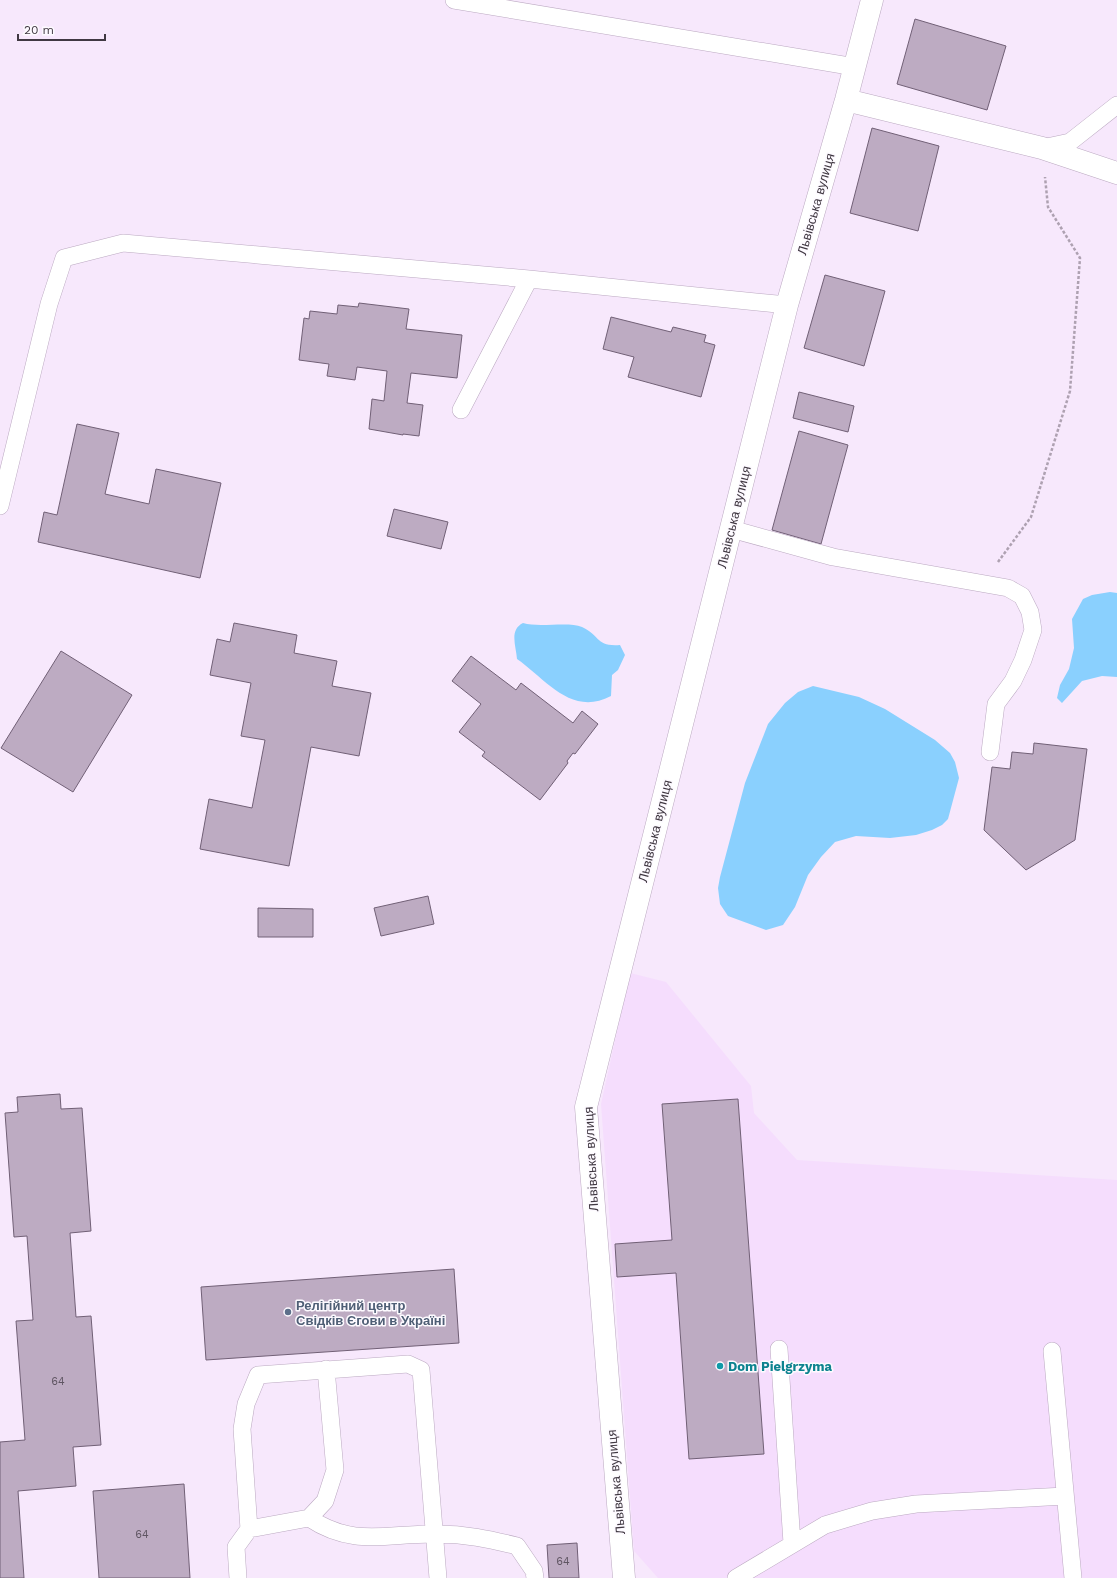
<svg xmlns="http://www.w3.org/2000/svg" width="1117" height="1578" font-family="'Work Sans',sans-serif">
	<style>
		.built { fill: #f5ddfd }
		.water { fill: #8ad0fe }
		.building { fill: #bdabc2; stroke: #716076 }
		.lines { fill: none; stroke-linecap: round; stroke-linejoin: round }
		.service-casing { stroke: #bba9c1; stroke-width: 18 }
		.minor-casing { stroke: #bba9c1; stroke-width: 23 }
		.path { stroke: #aea1b1; stroke-width: 2.5; stroke-dasharray: 3 2; stroke-linecap: butt }
		.service { stroke: #fff; stroke-width: 17 }
		.minor { stroke: #fff; stroke-width: 22 }
		.service-dot { fill: #5c6f8a; stroke: #fdfaff; stroke-width: 1.5 }
		.culture-dot { fill: #0f9aa8; stroke: #fdfaff; stroke-width: 1.5 }
		.labels { text-anchor: middle; dominant-baseline: central; stroke-width: 3; stroke-linejoin: round; paint-order: stroke }
		.number-label { font-size: 11px; fill: #5f5562 }
		.street-label { font-size: 13px; fill: #403842; stroke: #fdfaff }
		.service-label { font-size: 13px; font-weight: bold; fill: #4e5e75; stroke: #fdfaff; text-anchor: start }
		.culture-label { font-size: 13px; font-weight: bold; fill: #0d838f; stroke: #fdfaff; text-anchor: start }
	</style>
	<rect width="100%" height="100%" fill="#f7e8fc"/>
	<!-- built -->
	<path class="built" d="M630 973 666 982 751 1086 754 1113 797 1160 1117 1180V1578H658L634 1551 601 1104Z"/>
	<!-- water -->
	<path class="water" d="M1110 592 1117 593V677L1102 676 1082 681 1062 703 1057 698 1060 685 1069 669 1074 648 1072 619 1083 599 1092 595Z
		M523 623C540 628 568 621 582 627 600 635 596 647 620 645L625 655 618 670 612 675 611 696C571 717 546 679 517 659 516 646 509 630 523 623Z
		M813 686 859 697 885 709 935 740 950 753 955 762 959 778 948 819 942 825 932 830 916 835 890 838 856 836 835 842 821 857 808 875 795 907 783 925 766 930 728 916 720 904 718 888 720 877 745 783 768 724 785 703 798 692Z"/>
	<!-- building -->
	<path class="building" d="M915 19 1006 46 987 110 897 84Z
		M872 128 939 146 918 231 850 213Z
		M825 275 885 291 864 366 804 348Z
		M359 303 409 309 406 329 462 335 457 378 411 373 407 403 423 405 419 436 403 434V435L369 429 372 399 384 401 387 371 357 367 355 380 327 376 329 364 299 360 304 318 309 319 310 311 337 314 338 305 358 307Z
		M611 317 671 332 673 327 706 335 704 342 715 345 701 397 628 377 634 357 603 349Z
		M799 392 854 406 848 432 793 418Z
		M77 424 119 433 105 494 149 504 156 469 221 483 200 578 38 542 44 512 57 515Z
		M799 431 848 445 821 544 772 530Z
		M394 509 448 522 441 549 387 536Z
		M234 623 297 635 294 653 337 661 332 686 371 693 359 756 311 747 289 866 200 849 209 799 252 808 265 740 241 736 251 683 210 675 217 639 230 642Z
		M61 651 132 695 73 792 1 748Z
		M471 656 516 690 521 683 573 723 582 711 598 724 575 754 573 753 567 761 568 763 540 800 482 756 485 752 459 732 481 704 452 681Z
		M1034 743 1087 749 1075 840 1026 870 984 830 992 767 1010 769 1012 752 1033 754Z
		M428 896 434 924 381 936 374 908Z
		M258 908 313 909V937H258Z
		M60 1094 61 1109 82 1108 91 1231 70 1233 76 1317 91 1316 101 1445 73 1447 76 1486 18 1491 24 1578H0V1442L25 1440 16 1321 33 1320 27 1236 14 1237 5 1113 18 1112 17 1097Z
		M738 1099 764 1454 689 1459 676 1273 617 1277 615 1244 672 1240 662 1104Z
		M454 1269 459 1343 206 1360 201 1287Z
		M184 1484 190 1578H99L93 1491Z
		M577 1543 579 1578H549L547 1545Z"/>
	<g class="lines">
		<defs>
			<path id="service" d="M454 0 855 67
				M1042 148 1070 142 1117 105
				M461 410 529 279
				M0 506 49 304 64 258 123 243 529 279 787 305
				M731 529 833 557 1008 588 1022 596 1030 612 1033 630 1023 660 1013 681 996 704 990 752
				M779 1349 792 1543
				M1052 1351 1073 1578
				M309 1518 325 1501 335 1470 326 1369
				M249 1529 242 1429 246 1404 258 1375 408 1364 421 1370 438 1578
				M238 1578 236 1547 249 1529 309 1518C354 1548 388 1533 436 1534 466 1534 488 1539 517 1546L534 1571 535 1578
				M736 1578 825 1525 872 1511 916 1504 1065 1496"/>
			<path id="minor" d="M846 100 1042 148 1117 173
				M624 1578 586 1107 787 305 846 100 872 0"/>
		</defs>
		<!-- service casing -->
		<use href="#service" class="service-casing"/>
		<!-- minor casing -->
		<use href="#minor" class="minor-casing"/>
		<!-- path -->
		<path class="path" d="M998 562 1031 517 1070 391 1080 258 1048 207 1045 177"/>
		<!-- service -->
		<use href="#service" class="service"/>
		<!-- minor -->
		<use href="#minor" class="minor"/>
	</g>
	<!-- markers -->
	<circle class="service-dot" cx="288" cy="1312" r="4"/>
	<circle class="culture-dot" cx="720" cy="1366" r="4"/>
	<g class="labels">
		<!-- number labels -->
		<g class="number-label">
			<text x="58" y="1381">64</text>
			<text x="142" y="1534">64</text>
			<text x="563" y="1561">64</text>
		</g>
		<!-- street labels -->
		<g class="street-label">
			<text transform="translate(816 204) rotate(-74)">Львівська вулиця</text>
			<text transform="translate(734 517) rotate(-76)">Львівська вулиця</text>
			<text transform="translate(655 831) rotate(-76)">Львівська вулиця</text>
			<text transform="translate(591 1159) rotate(-93)">Львівська вулиця</text>
			<text transform="translate(616 1482) rotate(-95)">Львівська вулиця</text>
		</g>
		<!-- service labels -->
		<g class="service-label">
			<text x="296" y="1305">Релігійний центр<tspan x="296" dy="15">Свідків Єгови в Україні</tspan></text>
		</g>
		<!-- culture labels -->
		<g class="culture-label">
			<text x="728" y="1366">Dom Pielgrzyma</text>
		</g>
	</g>
	<!-- scale -->
	<path d="M18 34v6h87v-6" fill="none" stroke="#403842" stroke-width="2"/>
	<text x="24" y="34" font-size="12" fill="#403842" stroke="#fdfaff" stroke-width="3" paint-order="stroke">20 m</text>
</svg>
